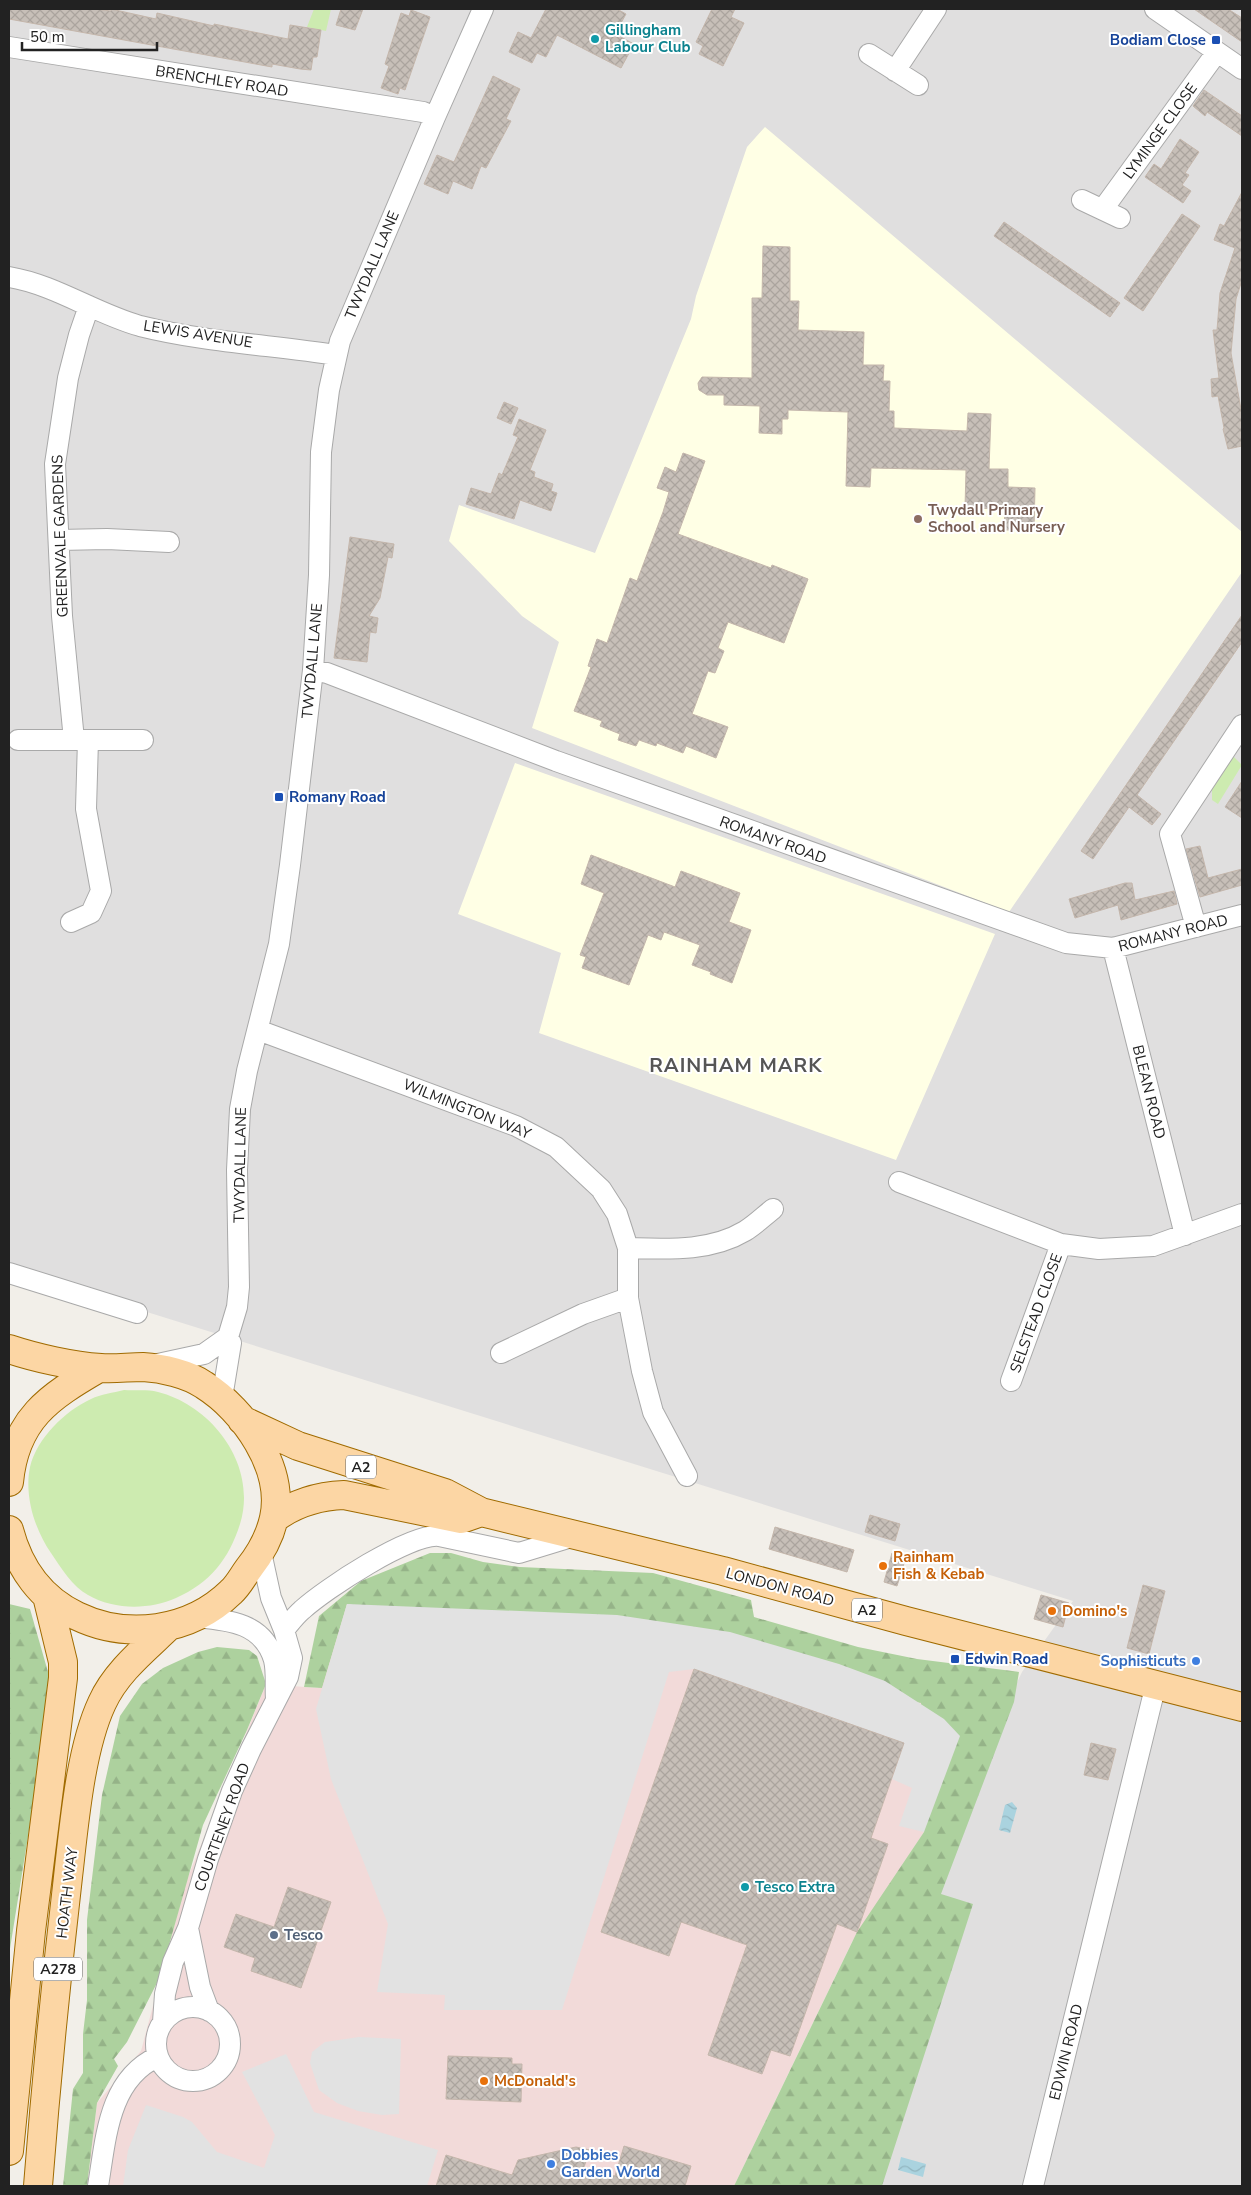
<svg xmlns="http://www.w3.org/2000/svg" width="1251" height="2195" font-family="'Nunito Sans',sans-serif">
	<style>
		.residential { fill: #e0dfdf }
		.commercial { fill: #f2dad9 }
		.education { fill: #ffffe5 }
		.grass { fill: #cdebb0 }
		.forest { fill: url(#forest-firs) }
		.parking { fill: #e2e2e2 }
		.water { fill: url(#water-waves) }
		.building { fill: url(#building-cross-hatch); stroke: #c4b6ab }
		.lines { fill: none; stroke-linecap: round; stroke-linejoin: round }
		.street-casing { stroke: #a9a9a9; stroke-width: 22 }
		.primary-casing { stroke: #a06b00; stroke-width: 30 }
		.street { stroke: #fff; stroke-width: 20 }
		.primary { stroke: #fcd6a4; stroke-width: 28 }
		.culture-dot { fill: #0f9aa8; stroke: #fff; stroke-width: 2 }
		.transit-dot { fill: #1a4fb4; stroke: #fff; stroke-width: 2 }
		.education-dot { fill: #8d6e63; stroke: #fff; stroke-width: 2 }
		.food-dot { fill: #e8710a; stroke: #fff; stroke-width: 2 }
		.shop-dot { fill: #3f7fe0; stroke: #fff; stroke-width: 2 }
		.service-dot { fill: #5c6f8a; stroke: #fff; stroke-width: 2 }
		.labels { text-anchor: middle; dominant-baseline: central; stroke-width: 4; stroke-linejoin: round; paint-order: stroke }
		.shield { fill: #fff; stroke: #646464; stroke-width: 1 }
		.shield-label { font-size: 14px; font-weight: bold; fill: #222 }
		.culture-label { font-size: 15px; font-weight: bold; fill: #0d838f; stroke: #fff; text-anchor: start }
		.transit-label { font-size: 15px; font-weight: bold; fill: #164399; stroke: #fff; text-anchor: start }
		.street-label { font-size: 15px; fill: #222; stroke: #fff }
		.education-label { font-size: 15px; font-weight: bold; fill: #785e54; stroke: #fff; text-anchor: start }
		.food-label { font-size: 15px; font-weight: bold; fill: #c56008; stroke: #fff; text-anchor: start }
		.shop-label { font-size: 15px; font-weight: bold; fill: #366cbe; stroke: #fff; text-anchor: end }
		.service-label { font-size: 15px; font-weight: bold; fill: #4e5e75; stroke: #fff; text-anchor: start }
		.district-label { font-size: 20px; font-weight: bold; letter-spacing: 1px; fill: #555; stroke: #fff }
	</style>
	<defs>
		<pattern id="forest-firs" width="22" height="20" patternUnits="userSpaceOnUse" patternTransform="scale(1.25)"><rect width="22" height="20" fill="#add19e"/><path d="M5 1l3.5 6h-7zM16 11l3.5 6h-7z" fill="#95b388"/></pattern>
		<pattern id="water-waves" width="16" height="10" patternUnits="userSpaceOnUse" patternTransform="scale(1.25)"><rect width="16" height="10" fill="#aad3df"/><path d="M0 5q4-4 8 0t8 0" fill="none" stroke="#92b5bf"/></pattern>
		<pattern id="building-cross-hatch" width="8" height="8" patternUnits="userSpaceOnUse" patternTransform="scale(1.25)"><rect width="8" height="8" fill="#c7bfb8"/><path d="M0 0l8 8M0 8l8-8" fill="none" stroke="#aba49e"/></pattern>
	</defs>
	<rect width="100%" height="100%" fill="#f2efe9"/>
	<!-- residential -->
	<path class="residential" d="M9 9H1242V2186H750L920 1884 1022 1672 1073 1601 9 1269Z"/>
	<!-- commercial -->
	<path class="commercial" d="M347 1604 921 1703 924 1832 852 1942 734 2186H87L97 2103 141 2051 186 1882 266 1684 318 1688Z"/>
	<!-- education -->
	<path class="education" d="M765 127 1242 532V572L1009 912 532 728 559 642 522 616 449 541 459 505 595 553 691 319 696 296 747 147Z
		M515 763 995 934 896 1160 539 1033 561 953 458 914Z"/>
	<!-- grass -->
	<path class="grass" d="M314 9H331L326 31 307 27Z
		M1233 756 1242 765 1218 804 1212 800V786Z
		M124 1390C135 1391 147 1389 158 1392 213 1406 258 1466 240 1524 229 1559 210 1583 176 1598 149 1610 114 1610 88 1595 73 1587 61 1568 51 1553 35 1530 24 1496 30 1467 37 1438 65 1411 91 1399 101 1394 113 1393 124 1390Z"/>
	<!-- forest -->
	<path class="forest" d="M430 1553H451L483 1562 520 1567 653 1573 751 1600 754 1617 858 1647 917 1659 1019 1672 1014 1702 941 1894 973 1904 882 2186H734L857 1932 924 1832 921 1703 347 1604 322 1688 304 1687 319 1616 361 1581Z
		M9 1604 30 1609 48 1672 49 1705 9 1955Z
		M217 1647 249 1650 257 1656 266 1684 247 1730 203 1825 160 1977 127 2042 114 2059 118 2066 97 2103 87 2186H63L73 2089 83 2073V2034L87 2000V1920L102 1795 120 1716 142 1684 163 1668 198 1652Z"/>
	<!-- parking -->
	<path class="parking" d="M347 1604 617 1615 730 1632 839 1664 885 1681 944 1719 960 1736 924 1832 899 1826 912 1788 892 1779 904 1743 694 1669 669 1672 562 2010H444L445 1995 377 1992 388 1924 331 1779 316 1709Z
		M359 2037 401 2039 399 2114 382 2115 358 2111 337 2103 319 2090 310 2063 312 2052 325 2042Z
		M286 2054 314 2112 438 2150 427 2186H123L128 2150 146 2105 183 2117 192 2122 217 2152 264 2168 275 2135 242 2072Z"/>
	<!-- water -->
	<path class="water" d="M1012 1802 1017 1808 1010 1833 999 1830 1005 1805Z
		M901 2157 926 2164 923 2177 898 2170Z"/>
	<!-- building -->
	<path class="building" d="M9 9H95L111 11V9L156 19 157 13 214 26V24L288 39 290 25 321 30 317 57H313L311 70 300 69 272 64V67L9 19Z
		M341 9H363L355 30 336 25Z
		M546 9H617L626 14 615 34 634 44 621 68 557 35 546 57 537 53 532 63 509 52 518 32 531 38Z
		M712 9H735L731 17 744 23 723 66 699 54 703 46 696 42Z
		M1194 9H1228L1242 18V42Z
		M411 10 430 17 405 90 400 88 398 94 381 88 389 66 385 64 401 13 409 16Z
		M493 76 520 89 506 119 511 121 486 168 481 166 472 189 453 181 448 194 424 184 437 155 454 162Z
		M1204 90 1242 116V136L1207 112 1205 116 1193 106Z
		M1180 139 1199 152 1185 173 1189 175 1182 185 1191 191 1183 203 1145 177 1154 164 1161 169Z
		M1242 192V280L1236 299 1231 353 1242 415V446L1228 449 1223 429 1224 428 1218 396 1212 397 1211 379 1219 378 1213 330H1217L1220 293 1235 248 1214 240 1220 224 1224 226Z
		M1182 214 1200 226 1143 311 1124 298Z
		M1004 222 1120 303 1110 317 994 236Z
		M763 246 790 247V301H799L798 330 864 332 863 365H884L883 381H890L889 411H894V428L967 431 968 413 991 414 989 469H1008V487L1035 488 1034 530H1004L1005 509 965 508 966 470 871 468 870 487 846 486 848 412 788 410V419H782V434L759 433 760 406 724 405V395H707L699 390 698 383 702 377 752 378V298H762Z
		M504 402 518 408 511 424 497 418Z
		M519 419 546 430 530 470 535 472 534 477 553 484 551 491 557 493 551 511 520 500 514 519 466 504 471 488 491 494 499 473 502 475 518 437 513 435Z
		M683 453 705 461 678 534 771 568 772 565 808 579 784 643 728 622 718 648 724 651 715 673 708 671 692 714 728 727 716 758 686 746 683 753 657 743 656 746 639 740 636 746 618 740 620 734 600 726 602 721 574 711 591 667 588 666 597 639 607 643 630 578 637 581 663 512 669 492 657 488 665 467 676 472Z
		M350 537 394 544 392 558 388 557 380 598 369 616 378 618 376 633 370 632 367 662 334 658Z
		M1242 615V642L1137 795 1161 814 1152 825 1129 807 1093 859 1081 851Z
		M1242 781V818L1225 807Z
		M1200 846 1208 878 1242 869V885L1200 897 1186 849Z
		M591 855 675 887 681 871 740 893 729 922 751 930 732 983 710 974 711 972 692 965 700 945 664 932 661 940 648 935 629 985 582 968 586 957 580 955 604 893 581 884Z
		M1125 883H1132L1135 900 1174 891 1177 904 1121 920 1118 905 1075 918 1069 899Z
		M870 1515 900 1524 895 1541 865 1532Z
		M775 1527 854 1550 847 1572 769 1549Z
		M892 1553 906 1557 897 1586 884 1582Z
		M1143 1585 1165 1591 1149 1654 1127 1648Z
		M1041 1595 1069 1603 1063 1627 1034 1619Z
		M694 1669 904 1743 871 1838 888 1844 857 1932 837 1924 790 2056 771 2050 762 2074 708 2055 747 1945 681 1922 669 1956 601 1932Z
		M1091 1743 1116 1749 1108 1780 1084 1775Z
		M288 1887 331 1902 301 1988 251 1971 255 1958 224 1947 236 1914 274 1927Z
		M448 2056 512 2058V2064H522L521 2102 446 2099Z
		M624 2146 691 2166 685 2186H436L446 2155 512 2175 518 2160 576 2147 590 2150 584 2167 615 2176Z"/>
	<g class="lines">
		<defs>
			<path id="street" d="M1155 9 1242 69
				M9 47 423 112 435 117
				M869 54 918 85
				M895 71 936 9
				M1082 200 1120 218
				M1103 209 1217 52
				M9 277C56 285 94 313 140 326 204 342 271 345 336 355
				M89 306 79 335 68 378 55 464 62 616 74 740H143
				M59 540 107 539 169 542
				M313 670 327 673 556 761 1066 943 1113 948 1242 915
				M18 740H74
				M71 922 91 913 101 891 86 809 88 740
				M1196 927 1170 834 1242 725
				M1113 948 1185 1235
				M258 1030 516 1126 556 1147 601 1189 617 1214 628 1248V1298L642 1371 653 1412 687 1476
				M899 1182 1061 1244 1099 1249 1153 1246 1242 1214
				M628 1248C667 1249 710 1252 745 1231 755 1225 764 1216 773 1209
				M9 1273 137 1313
				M501 1353 583 1314 628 1298
				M153 1365 204 1354 228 1337
				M1011 1381 1061 1244
				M222 1398 231 1343 228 1337 237 1307 239 1287 237 1170 240 1109 247 1071 279 944 290 865 313 670 319 575 321 452 329 390 340 341 435 117 483 9
				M195 1617C227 1620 263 1622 274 1660 277 1672 275 1687 276 1699
				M284 1630C290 1623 295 1616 302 1610 325 1589 410 1533 439 1536L519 1553 578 1535
				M188 1928 200 1987 209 2011
				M156 2044a37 37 0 1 1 74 0a37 37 0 1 1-74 0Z
				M163 2022 165 1994 173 1962 188 1928 208 1859 232 1791 251 1749 288 1677 292 1658 284 1630 271 1598 261 1552
				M98 2186C106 2139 108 2080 157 2057
				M1033 2186 1156 1684"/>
			<path id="primary" d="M9 1349C36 1358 72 1366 101 1368 115 1369 129 1367 143 1367 162 1368 188 1374 204 1385 244 1410 285 1468 274 1518 270 1536 260 1554 249 1568 243 1576 238 1586 231 1592 190 1632 127 1640 77 1616 41 1599 19 1568 9 1530
				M242 1420 298 1446 445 1493 481 1512 723 1571 906 1621 1242 1707
				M9 1482C15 1419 49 1397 99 1368
				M275 1518C295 1503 319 1496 344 1495L461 1519 481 1512
				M9 2151 31 1931 63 1678V1662L47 1596
				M38 2186C46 2083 56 1980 68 1877 74 1826 80 1750 102 1703 116 1672 144 1650 168 1627"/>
		</defs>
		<!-- street casing -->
		<use href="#street" class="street-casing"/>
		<!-- primary casing -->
		<use href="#primary" class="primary-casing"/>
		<!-- street -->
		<use href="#street" class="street"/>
		<!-- primary -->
		<use href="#primary" class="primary"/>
	</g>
	<!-- markers -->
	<g class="culture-dot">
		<circle cx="595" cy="39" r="5"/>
		<circle cx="745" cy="1887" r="5"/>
	</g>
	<g class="transit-dot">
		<rect x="1211" y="35" width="10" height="10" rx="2.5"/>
		<rect x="274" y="792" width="10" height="10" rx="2.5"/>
		<rect x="950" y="1654" width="10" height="10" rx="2.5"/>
	</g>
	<circle class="education-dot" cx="918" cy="519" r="5"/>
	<g class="food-dot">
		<circle cx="883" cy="1566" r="5"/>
		<circle cx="1052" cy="1611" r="5"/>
		<circle cx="484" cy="2081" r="5"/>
	</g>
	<g class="shop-dot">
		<circle cx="1196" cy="1661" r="5"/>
		<circle cx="551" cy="2164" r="5"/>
	</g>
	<circle class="service-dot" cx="274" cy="1935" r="5"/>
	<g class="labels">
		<!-- shield labels -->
		<g class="shield">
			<rect x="346" y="1455.5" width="30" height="23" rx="4"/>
			<rect x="852" y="1598.5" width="30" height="23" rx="4"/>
			<rect x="34" y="1957.5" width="48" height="23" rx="4"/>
		</g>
		<g class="shield-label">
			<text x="361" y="1467">A2</text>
			<text x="867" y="1610">A2</text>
			<text x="58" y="1969">A278</text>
		</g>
		<!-- culture labels -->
		<g class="culture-label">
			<text x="605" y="30">Gillingham<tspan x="605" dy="17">Labour Club</tspan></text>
			<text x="755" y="1887">Tesco Extra</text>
		</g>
		<!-- transit labels -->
		<g class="transit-label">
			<text x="1206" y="40" text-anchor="end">Bodiam Close</text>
			<text x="289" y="797">Romany Road</text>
			<text x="965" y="1659">Edwin Road</text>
		</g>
		<!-- street labels -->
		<g class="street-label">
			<text transform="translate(222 81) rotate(9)">BRENCHLEY ROAD</text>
			<text transform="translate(1160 131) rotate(-54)">LYMINGE CLOSE</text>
			<text transform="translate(372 265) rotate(-67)">TWYDALL LANE</text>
			<text transform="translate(198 334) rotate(9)">LEWIS AVENUE</text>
			<text transform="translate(60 536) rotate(-92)">GREENVALE GARDENS</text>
			<text transform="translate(312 661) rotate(-85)">TWYDALL LANE</text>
			<text transform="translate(773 840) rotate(20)">ROMANY ROAD</text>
			<text transform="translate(1173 933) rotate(-14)">ROMANY ROAD</text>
			<text transform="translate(1149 1092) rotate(76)">BLEAN ROAD</text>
			<text transform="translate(467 1109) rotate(22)">WILMINGTON WAY</text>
			<text transform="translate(240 1165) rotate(-89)">TWYDALL LANE</text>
			<text transform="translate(1036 1313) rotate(-70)">SELSTEAD CLOSE</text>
			<text transform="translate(780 1587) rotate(15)">LONDON ROAD</text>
			<text transform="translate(222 1827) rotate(-70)">COURTENEY ROAD</text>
			<text transform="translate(67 1893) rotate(-83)">HOATH WAY</text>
			<text transform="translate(1066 2052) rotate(-76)">EDWIN ROAD</text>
		</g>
		<!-- education labels -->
		<g class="education-label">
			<text x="928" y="510">Twydall Primary<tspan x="928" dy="17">School and Nursery</tspan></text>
		</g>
		<!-- food labels -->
		<g class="food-label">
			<text x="893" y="1557">Rainham<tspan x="893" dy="17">Fish &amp; Kebab</tspan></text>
			<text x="1062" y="1611">Domino's</text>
			<text x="494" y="2081">McDonald's</text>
		</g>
		<!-- shop labels -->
		<g class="shop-label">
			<text x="1186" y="1661">Sophisticuts</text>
			<text x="561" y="2155" text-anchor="start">Dobbies<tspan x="561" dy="17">Garden World</tspan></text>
		</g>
		<!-- service labels -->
		<g class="service-label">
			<text x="284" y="1935">Tesco</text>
		</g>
		<!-- district labels -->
		<g class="district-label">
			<text x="736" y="1065">RAINHAM MARK</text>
		</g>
	</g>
	<!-- border -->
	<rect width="1251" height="2195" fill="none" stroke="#222222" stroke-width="20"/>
	<!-- scale -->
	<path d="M22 42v8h135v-8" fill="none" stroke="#222222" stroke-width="2.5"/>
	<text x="30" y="42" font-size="15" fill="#222222" stroke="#ffffff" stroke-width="4" paint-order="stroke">50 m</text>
</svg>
